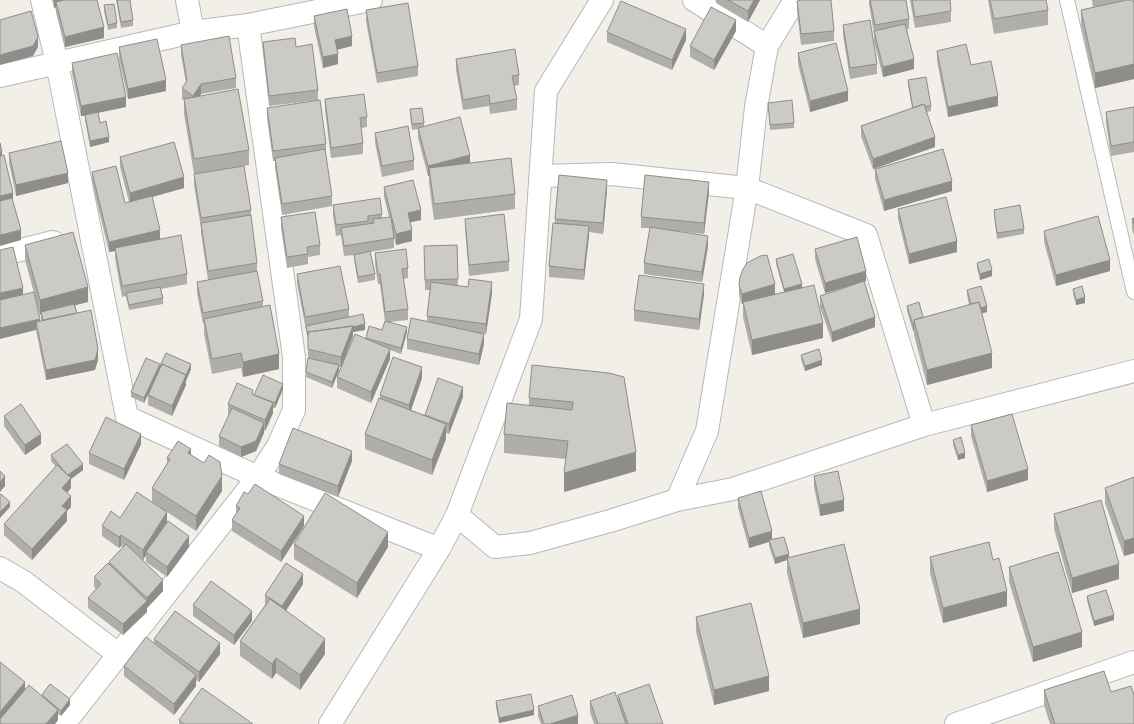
<svg xmlns="http://www.w3.org/2000/svg" width="1134" height="724" font-family="Figtree,sans-serif">
	<style>
		.lines { fill: none; stroke-linecap: round; stroke-linejoin: round }
		.service-casing { stroke: #b5b8bc; stroke-width: 16 }
		.minor-casing { stroke: #b5b8bc; stroke-width: 24 }
		.service { stroke: #fff; stroke-width: 14 }
		.minor { stroke: #fff; stroke-width: 22 }
		.wall { fill: #afaea9 }
		.shaded-wall { fill: #8f8d8a }
		.building { fill: #cccac5; stroke: #8f8d8a }
	</style>
	<rect width="100%" height="100%" fill="#f1efe8"/>
	<g class="lines">
		<defs>
			<path id="service" d="M1067 0 1134 292"/>
			<path id="minor" d="M42 0 57 63 127 417 258 477 439 549
				M187 0 193 32
				M694 0 767 46 795 0
				M0 76 193 32 248 25 371 0
				M541 176 611 174 747 188 866 235 924 425
				M0 255 53 242
				M677 500 707 431 747 188 756 107 767 46
				M457 515 495 547 530 543 610 521 677 500 733 489 924 425 1134 371
				M0 568 24 582 119 655
				M64 724 258 477 278 446 294 410V357L248 25
				M330 724 439 549 457 515 531 319 546 91 602 0
				M956 724 1134 662"/>
		</defs>
		<!-- service casing -->
		<use href="#service" class="service-casing"/>
		<!-- minor casing -->
		<use href="#minor" class="minor-casing"/>
		<!-- service -->
		<use href="#service" class="service"/>
		<!-- minor -->
		<use href="#minor" class="minor"/>
	</g>
	<!-- wall -->
	<path class="wall" d="M52 0H97L104 38 65 47 56 12V7L54 8Z
		M116 0H130L133 20V26L121 28Z
		M716 0H760L748 22 716 3Z
		M869 0H906L909 19V29H907L914 69 883 77 874 42V34L869 4Z
		M910 0H950L951 11V22L915 28Z
		M988 0H1046L1048 10V25L994 34Z
		M1092 0H1123V1L1134 3V79L1095 88 1081 25V10L1109 4 1093 7Z
		M797 1 834 31V41L801 45 797 11Z
		M104 5 117 23V28L108 30 104 11Z
		M366 10 418 66V76L377 83 366 21Z
		M314 16 352 46 337 50 338 64 323 68 314 27Z
		M843 25 877 64V74L850 79 843 35Z
		M736 31 714 70 690 57V46Z
		M607 32 686 40 672 70 607 42Z
		M263 42 296 47 318 90V100L269 106 263 52Z
		M181 45 236 78V88L201 94 200 96 249 150V165L208 172 251 210V218L257 263V271L263 301V307L279 369 243 377 241 368 212 374 204 334V323L203 324 197 293V282L208 280 201 233V228L194 185V174L184 114V100L182 99V88L186 83 181 55Z
		M119 47 166 91 128 99 119 58Z
		M937 51 971 65 998 106 948 117 937 61Z
		M798 53 848 101 810 112 798 64Z
		M456 59 519 75V85L514 86 517 99V110L490 114 489 106 463 110 456 70Z
		M72 63 126 107 98 113 100 123 109 142 90 147 85 120V116H81L72 73Z
		M908 80 931 106V111L927 112 935 147 873 169 861 136V126L912 108 908 85Z
		M325 99 367 117V127L361 128 363 143V154L331 158 325 110Z
		M768 103 794 123V128L770 130Z
		M1134 107V152L1111 156 1106 122V112Z
		M267 108 326 144V154H325L332 196V206L282 215 275 168V161H273L267 118Z
		M410 109 424 123V126L470 163 515 194V209L434 220 429 183V176H428L418 138V129L412 130 410 115Z
		M375 133 414 160V170L382 177 375 143Z
		M9 153 68 183 16 196 9 163Z
		M120 157 184 188 152 197 160 239 187 274V284L161 289 163 298V304L129 310 126 296 122 297 115 258V251L109 252 92 182V172L125 203 129 202 120 167Z
		M875 169 952 191 884 211 875 179Z
		M384 187 421 220 410 222 412 241 396 245 394 237V248L370 252 375 274V280L358 283 354 260V255L344 256 341 235 336 236 333 215V205L382 214V218L389 217 384 197Z
		M607 190 603 234 589 232 584 280 549 277V266L555 223V219Z
		M709 192 704 234 677 231 708 246 702 282 644 274V263L650 228H641V217Z
		M898 209 957 252 909 264 898 219Z
		M994 210 1024 229V234L997 239 994 216Z
		M281 217 320 245V255L308 257V264L287 268 281 228Z
		M1134 218V235L1132 229V219Z
		M465 219 509 261V271L469 276 465 229Z
		M1044 231 1110 271 1056 286 1044 242Z
		M25 245 88 302 75 305 77 313 98 360 95 370 46 380 36 330 23 295 40 321H41V314L40 315 25 260Z
		M457 245 458 286 492 293 486 334 481 333 484 344 479 365 407 349V339L427 322V316L430 290H425L424 246Z
		M815 249 866 281 864 282 875 327 832 342 820 307V296L852 285 825 293 815 259Z
		M375 253 408 268V278L403 279 408 309V320L390 322 407 332 401 354 390 350V359L371 403 337 388V377L341 367H339V370L332 388 306 377 308 359V340L297 284V274L349 309V317L365 330 353 332V336L342 365 366 339 369 326 382 330 385 322 380 284H378L375 264Z
		M776 259 802 287 823 338 752 355 743 317V304H742L739 296V285L775 294 784 292 776 264Z
		M977 263 992 276 980 280 977 268Z
		M1073 289 1085 303 1076 305 1073 294Z
		M967 290 987 312 982 313 992 368 927 385 914 335V330L913 331 907 311V306L923 317 969 305 967 295Z
		M704 294 699 330 634 321V310Z
		M801 355 822 365 805 371 801 360Z
		M160 366 191 369 186 381V385L172 416 148 405V395L160 369Z
		M160 369 144 403 131 397V392Z
		M609 373 636 471 564 492 566 459 504 453V434L529 405V398Z
		M422 378 411 410 425 415 463 397 449 434 446 433V439L432 475 365 449V434L380 398V395Z
		M283 389 275 408H273V413L265 431 264 430V433L256 451 241 457 219 446V436L229 415 228 414V404L254 395Z
		M4 416 41 444 25 455 4 426Z
		M971 425 1028 480 987 492 971 436Z
		M953 440 965 458 958 460 953 445Z
		M141 444 124 480 89 464V453Z
		M51 455 83 470 71 479V488L67 493 71 507 67 511V521L32 560 4 535V524L56 467 51 461Z
		M191 455 222 491 196 531 167 512V522L189 547 167 577 146 562V555L143 560 163 591 147 608V612L123 635 88 608V598L96 589 94 587V577L109 564V562L123 547 121 546 119 548 102 536V526L152 502V488L167 464V458Z
		M352 461 338 497 279 474V464Z
		M814 476 844 511 820 516 814 487Z
		M1134 477V553L1124 556 1105 503V488Z
		M738 498 772 540 789 558 860 624 803 638 787 573V560L775 564 769 546V542L749 548 738 508Z
		M236 506 304 526 281 562 232 531V520L236 513Z
		M1054 514 1119 579 1072 593 1054 529Z
		M294 544 388 547 357 598 294 559Z
		M930 557 1007 606 943 623 930 573Z
		M1009 567 1082 647 1033 662 1009 582Z
		M303 584 286 610 325 654 300 690 276 673 272 679 240 656V641L265 605V595Z
		M1087 596 1114 620 1094 626 1087 601Z
		M193 605 252 621 234 645 193 616Z
		M696 617 769 691 714 705 696 632Z
		M154 639 220 654 199 682 196 680V686L174 715 124 676V666L154 643Z
		M0 662 25 691 70 705 61 716 58 714V720L55 724H0Z
		M1044 690 1111 692 1134 724H1050L1044 705Z
		M618 695 663 724H594L590 712V701L618 699Z
		M496 701 534 715 499 723 496 707Z
		M538 706 578 724H541L538 716Z
		M179 720 253 724H179Z"/>
	<!-- shaded-wall -->
	<path class="shaded-wall" d="M54 0H87L56 2V7L54 8Z
		M754 0H760L748 22V11Z
		M736 20V31L714 70V60Z
		M104 27V38L65 47V37Z
		M686 29V40L672 70V60Z
		M352 36V46L335 50V40Z
		M38 37V47L33 56 0 65V55Z
		M338 54V64L323 68V57Z
		M914 59V69L883 77V67Z
		M1134 64V79L1095 88V73Z
		M166 80V91L128 99V89Z
		M201 84V94L193 107V96Z
		M848 91V101L810 112V101Z
		M998 96V106L948 117V107Z
		M126 97V107L81 116V106Z
		M109 137V142L90 147V141Z
		M935 137V147L873 169V159Z
		M0 152H2V162L0 163Z
		M470 155V165L429 168V176H428V166Z
		M68 173V183L16 196V185Z
		M184 177V188L130 203V193Z
		M607 180V190L603 234V223Z
		M952 181V191L884 211V200Z
		M709 182V192L704 234V223Z
		M13 193V204L0 207V196Z
		M421 210V220L408 223V213Z
		M589 226V237L584 280V270Z
		M21 230V240L0 246V235Z
		M160 230V240L115 248V251L109 252V242Z
		M412 230V241L396 245V234Z
		M708 236V246L702 282V272Z
		M957 241V252L909 264V254Z
		M1110 260V271L1056 286V275Z
		M992 270V276L980 280V274Z
		M866 271V281L825 293V283Z
		M492 282V293L486 334V324Z
		M704 284V294L699 330V319Z
		M775 284V295L743 302V304H742V294Z
		M802 284V289L784 295V289Z
		M88 287V302L41 314V312V314L40 315V300Z
		M23 288V298L0 303V293Z
		M1085 297V303L1076 305V300Z
		M987 306V312L973 316V311Z
		M875 317V327L832 342V332Z
		M40 319V330L36 322V330L0 339V328Z
		M823 323V338L752 355V340Z
		M365 324V330L353 332V336L341 367V357L308 337Z
		M913 325H914V330L913 331Z
		M407 327V332L401 354V348Z
		M484 334V344L479 365V354Z
		M98 349V360L95 370 46 380V370Z
		M390 349V359L371 403V392Z
		M992 353V368L927 385V370Z
		M279 354V369L243 377V362Z
		M822 360V365L805 371V366Z
		M160 364V369L144 403V398Z
		M191 364V369L186 381V385L172 416V406Z
		M339 365V370L332 388V382Z
		M422 367V378L409 416V405Z
		M283 384V389L275 408V403Z
		M463 387V397L449 434V424Z
		M273 403V413L265 431V420Z
		M264 423V433L256 451 241 457V447Z
		M446 424V439L432 475V460Z
		M41 434V444L25 455V445Z
		M141 434V444L124 480V469Z
		M191 449V464L188 453Z
		M352 451V461L338 497V486Z
		M636 452V471L564 492V473Z
		M965 453V458L958 460V455Z
		M83 464V470L71 479V488L62 499V488L67 476Z
		M1028 469V480L987 492V481Z
		M5 476V486L0 492V482Z
		M222 476V491L196 531V516Z
		M71 496V507L67 511V521L32 560V549L62 506Z
		M844 500V511L820 516V505Z
		M10 502V507L0 518V512Z
		M167 512V523L146 552V555L143 560V550Z
		M304 516V526L281 562V551Z
		M772 531V542L769 540V542L749 548V538Z
		M388 532V547L357 598V583Z
		M121 535V546L119 548V537Z
		M189 536V547L167 577V567Z
		M1134 538V553L1124 556V541Z
		M789 554V560L787 558V560L775 564V558Z
		M1119 564V579L1072 593V578Z
		M303 574V584L282 617V606Z
		M163 580V591L147 608V598Z
		M1007 591V606L943 623V608Z
		M147 601V612L123 635V624Z
		M860 609V624L803 638V623Z
		M252 611V621L234 645V635Z
		M1114 615V620L1094 626V621Z
		M1082 632V647L1033 662V647Z
		M325 639V654L300 690V675Z
		M220 643V654L199 682V672Z
		M276 658V673L272 679V664Z
		M196 675V686L174 715V704Z
		M769 676V691L714 705V690Z
		M25 682V693L0 722V712Z
		M70 699V705L61 716V711Z
		M58 710V720L55 724H46Z
		M534 710V715L499 723V718Z
		M578 715V724H550Z"/>
	<!-- building -->
	<path class="building" d="M64 0H97L104 27 65 37 56 2Z
		M117 0H130L133 20 121 22Z
		M728 0H754L748 11Z
		M802 0H831L834 31 801 34 797 1Z
		M870 0H906L909 19 875 25Z
		M912 0H950L951 11 915 17Z
		M990 0H1046L1048 10 994 19Z
		M1127 0H1133L1134 3V64L1095 73 1081 10Z
		M621 1 686 29 672 60 607 32Z
		M408 3 418 66 377 73 366 10Z
		M114 4 117 23 108 25 104 5Z
		M711 7 736 20 714 60 690 46Z
		M347 9 352 36 335 40 338 54 323 57 314 16Z
		M31 11 38 37 33 46 0 55V20Z
		M870 20 877 64 850 68 843 25Z
		M905 24 914 59 883 67 874 31Z
		M229 36 236 78 201 84 193 96 182 88 187 81 181 45Z
		M295 38 296 47 312 44 318 90 269 96 263 42Z
		M157 39 166 80 128 89 119 47Z
		M836 43 848 91 810 101 798 53Z
		M966 44 971 65 991 61 998 96 948 107 937 51Z
		M515 49 519 75 512 76 517 99 490 104 489 95 463 100 456 59Z
		M117 53 126 97 81 106 72 63Z
		M926 77 931 106H925L924 104 913 108 908 80Z
		M238 89 249 150 194 159 184 99Z
		M364 94 367 117 360 118 363 143 331 148 325 99Z
		M320 100 326 144 273 151 267 108Z
		M792 100 794 123 770 125 768 103Z
		M924 104 935 137 873 159 861 126Z
		M1134 107V142L1111 146 1106 112Z
		M422 108 424 123 412 124 410 109Z
		M98 112 100 123 106 121 109 137 90 141 85 115Z
		M460 117 470 155 428 166 418 128Z
		M408 126 414 160 382 166 375 133Z
		M61 141 68 173 16 185 9 153Z
		M174 142 184 177 130 193 120 157Z
		M0 143 2 152H0Z
		M325 149 332 196 282 204 275 158Z
		M943 149 952 181 884 200 875 169Z
		M4 155 13 193 0 196V156Z
		M511 158 515 194 434 204 429 168Z
		M116 166 125 203 152 196 160 230 109 242 92 172Z
		M244 166 251 210 201 218 194 174Z
		M559 175 607 180 603 223 555 219Z
		M645 175 709 182 704 223 641 217Z
		M413 180 421 210 408 213 412 230 396 234 384 187Z
		M946 197 957 241 909 254 898 209Z
		M12 198 21 230 0 235V201Z
		M380 198 382 214 368 216V221L336 225 333 205Z
		M1020 205 1024 229 997 233 994 210Z
		M315 212 320 245 307 247 308 254 287 257 281 217Z
		M504 214 509 261 469 265 465 219Z
		M251 215 257 263 208 271 201 223Z
		M1098 216 1110 260 1056 275 1044 231Z
		M391 217 394 238 344 246 341 228 374 223 373 219Z
		M1134 218V224L1132 219Z
		M553 223 589 226 584 270 549 266Z
		M650 227 708 236 702 272 644 263Z
		M73 232 88 287 40 300 25 245Z
		M181 235 187 274 122 286 115 248Z
		M857 237 866 271 825 283 815 249Z
		M457 245 458 279 425 280 424 246Z
		M13 247 23 288 0 293V250Z
		M406 249 408 268 402 269 408 309 385 312 380 274H378L375 253Z
		M370 251 375 274 358 277 354 255Z
		M793 254 802 284 784 289 776 259Z
		M767 255 775 284 742 294 739 285 740 277 743 269 747 263 760 256Z
		M989 259 992 270 980 274 977 263Z
		M340 266 349 309 305 317 297 274Z
		M257 271 263 301 203 313 197 282Z
		M639 275 704 284 699 319 634 310Z
		M469 279 492 282 486 324 427 316 431 282 468 287Z
		M864 281 875 317 832 332 820 296Z
		M814 285 823 323 752 340 743 302Z
		M981 286 987 306 980 308 979 302 971 304 967 290Z
		M1082 286 1085 297 1076 300 1073 289Z
		M160 287 163 298 129 305 126 293Z
		M34 292 40 319 0 328V300Z
		M919 302 923 317 914 320V325H913L907 306Z
		M979 302 992 353 927 370 914 320Z
		M74 304 77 313 43 320 41 312Z
		M270 305 279 354 243 362 241 353 212 359 204 319Z
		M91 310 98 349 95 360 46 370 36 322Z
		M363 314 365 324 353 327V326L308 332V335L306 326Z
		M411 318 484 334 479 354 407 339Z
		M385 321 407 327 401 348 366 338 369 326 382 330Z
		M353 326 341 357 308 349V332Z
		M355 334 390 349 371 392 337 377Z
		M819 349 822 360 805 366 801 355Z
		M166 353 191 364 186 375 162 364 161 367 160 366Z
		M393 357 422 367 409 405 380 395Z
		M146 358 160 364 144 398 131 392Z
		M308 358 339 365 332 382 306 372Z
		M162 364 186 375 172 406 148 395Z
		M532 365 609 373 624 377 636 452 564 473 568 441 504 434 507 403 572 410 573 402 529 398Z
		M263 375 283 384 275 403 254 395Z
		M438 378 463 387 449 424 425 415Z
		M237 383 253 390 252 394 273 403 265 420 228 404Z
		M379 398 446 424 432 460 365 434Z
		M21 404 41 434 25 445 4 416Z
		M232 408 264 423 256 441 241 447 219 436Z
		M1012 414 1028 469 987 481 971 425Z
		M106 417 141 434 124 469 89 453Z
		M293 428 352 451 338 486 279 464Z
		M961 437 965 453 958 455 953 440Z
		M178 441 191 449 188 453 204 463 209 455 220 462 222 476 196 516 152 488 170 459 167 458Z
		M67 444 83 464 68 475 64 471 51 455Z
		M57 465 71 478 62 488 71 496 62 506 67 510 32 549 4 524Z
		M0 471 5 476 0 482Z
		M838 471 844 500 820 505 814 476Z
		M1134 477V538L1124 541 1105 488Z
		M255 484 304 516 281 551 232 520 240 508 236 506 244 492 248 494Z
		M761 491 772 531 749 538 738 498Z
		M137 492 167 512 143 550 121 535 119 537 102 526 111 511 120 518Z
		M325 493 388 532 357 583 294 544Z
		M1 494 10 502 0 512V495Z
		M1101 500 1119 564 1072 578 1054 514Z
		M168 521 189 536 167 567 146 552Z
		M784 537 789 554 775 558 769 540Z
		M989 542 993 560 999 558 1007 591 943 608 930 557Z
		M126 544 163 580 147 598 109 562Z
		M844 544 860 609 803 623 787 558Z
		M1058 552 1082 632 1033 647 1009 567Z
		M108 563 147 601 123 624 88 598 101 584 94 577Z
		M286 563 303 574 282 606 265 595Z
		M211 581 252 611 234 635 193 605Z
		M1106 590 1114 615 1094 621 1087 596Z
		M270 599 325 639 300 675 276 658 272 664 240 641Z
		M751 603 769 676 714 690 696 617Z
		M175 611 220 643 199 672 154 639Z
		M146 637 196 675 174 704 124 666Z
		M0 662 25 682 0 712Z
		M1104 671 1111 692 1131 686 1134 695V724H1055L1044 690Z
		M50 684 70 699 61 711 42 695Z
		M649 684 663 724H628L618 695Z
		M29 685 58 710 46 724H2L0 722V719Z
		M202 688 253 724H184L179 720Z
		M615 692 626 724H598L590 701Z
		M531 694 534 710 499 718 496 701Z
		M572 695 578 715 550 724H544L538 706Z"/>
</svg>
